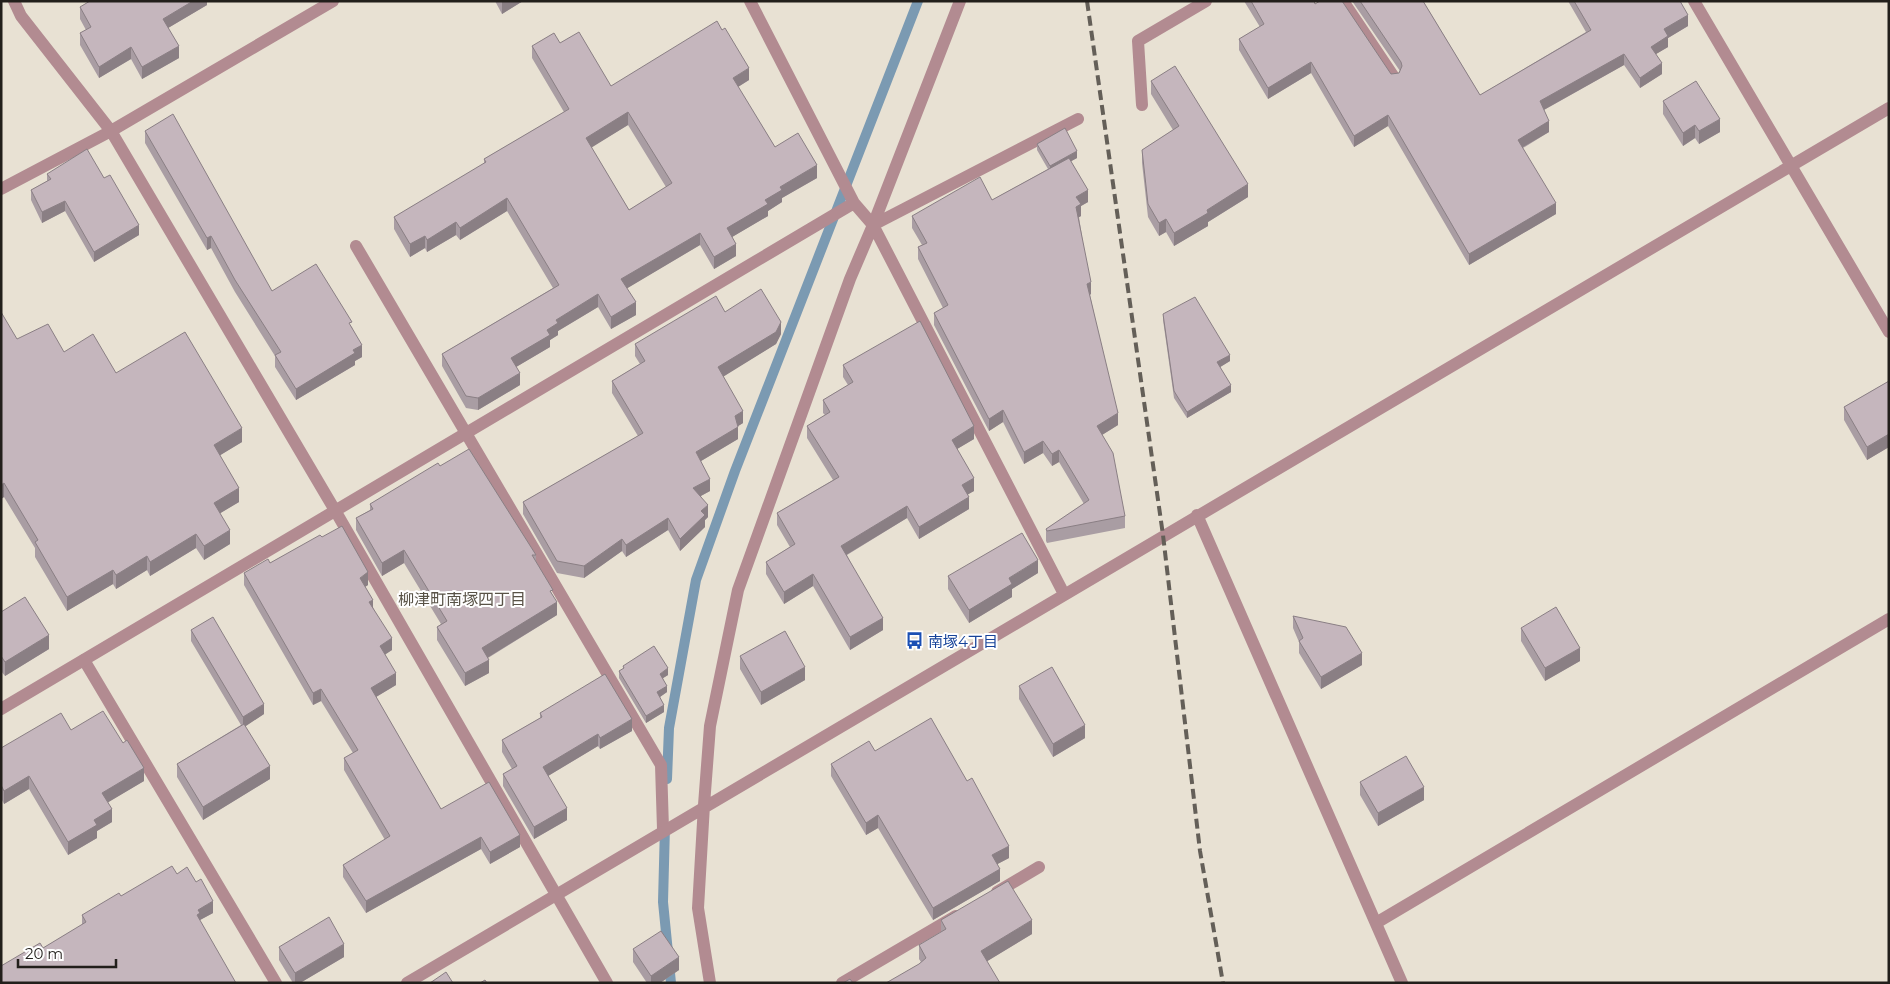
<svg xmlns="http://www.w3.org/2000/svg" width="1890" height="984" font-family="Montserrat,'Noto Sans JP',sans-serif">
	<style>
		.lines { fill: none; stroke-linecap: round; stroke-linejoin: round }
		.stream { stroke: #7b9ab2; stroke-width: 10 }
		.lane { stroke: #b28b91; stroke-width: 12 }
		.street { stroke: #b28b91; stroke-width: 12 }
		.rail { stroke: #645f58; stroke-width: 4; stroke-dasharray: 10 5; stroke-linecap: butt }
		.wall { fill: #a99da3; fill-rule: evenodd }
		.shaded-wall { fill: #8a7f84 }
		.building { fill: #c5b6bd; stroke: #8a7f84; fill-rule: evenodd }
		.labels { text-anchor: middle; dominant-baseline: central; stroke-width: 4; stroke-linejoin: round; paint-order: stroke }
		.transit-label { font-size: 15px; fill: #164399; stroke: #fff; text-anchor: start }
		.neighbourhood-label { font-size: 16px; fill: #595347; stroke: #fff }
	</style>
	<rect width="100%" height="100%" fill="#e8e1d3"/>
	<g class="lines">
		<!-- stream -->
		<path class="stream" d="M667 779 669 728 696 580 735 471 918 1
			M665 826 663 902 671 983"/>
		<!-- lane -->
		<path class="lane" d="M356 246 661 765 663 829
			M84 660 276 983
			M997 892 1039 867
			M842 983 956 916"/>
		<!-- street -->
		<path class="street" d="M14 1 21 16 111 131 336 512 607 983
			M750 1 854 203 873 225 1064 594
			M1343 1 1394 77
			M1694 1 1889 332
			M1142 105 1138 41 1206 1
			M1 189 111 131 333 1
			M873 225 1078 119
			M1197 515 1402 983
			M1 709 854 203
			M1376 923 1889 619
			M407 983 1889 108
			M710 983 698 908 704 805 710 726 738 590 850 279 873 225 960 1"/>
		<!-- rail -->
		<path class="rail" d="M1087 1 1163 535 1200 851 1223 983"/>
	</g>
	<!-- wall -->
	<path class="wall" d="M207 1V5L168 28 179 58 142 79 131 59 99 78 80 45V33L86 30 80 19V7Z
		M495 1H523L502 14Z
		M1244 1H1314L1315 4 1391 74 1399 73 1400 71 1352 1H1423L1480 95 1586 32 1568 1H1680L1688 26 1668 38V47L1656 54 1662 74 1640 88 1624 65 1544 110 1549 132 1523 148 1556 214 1469 265 1388 126 1354 147 1311 73 1268 99 1239 50V39L1260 27Z
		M560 43 611 86 749 80 738 87 775 147 817 178 782 198V202L768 211V216L732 237 736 256 714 269 700 245 627 288 636 315 611 329 598 307 558 331V335L550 340V347L516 367 520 385 478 410 466 408 442 366V354L553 288 507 211 460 240 456 235 427 252 425 248 410 257 394 229V217L484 164V159L564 112 532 58V46ZM628 125 666 187 629 210 591 147Z
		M1151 81 1248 197 1208 222V226L1174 246 1166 232 1159 236 1148 217 1142 163V150L1173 130 1151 94Z
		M1663 101 1720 132 1699 144 1695 138 1683 146 1663 114Z
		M145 131 272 291 352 327 362 357 355 361V365L296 400 275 367V356L235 292 211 248 207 250 145 143Z
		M1037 144 1077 158 1071 161 1088 202 1081 206V216L1079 217 1091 294 1090 295 1118 425 1102 435 1125 516V528L1047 543 1046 541V529L1084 504 1059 462 1052 466 1043 453 1024 464 1003 422 989 431 934 325V313L943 308 918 259V247L922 245 912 228V216L992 200 1048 169 1037 150Z
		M47 174 139 235 94 262 65 211 42 223 31 200V190L47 181Z
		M725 312 781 334 776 344 723 376 743 423 738 426V439L701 461 710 491 701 496 708 517 705 520V527L680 551 668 530 626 557 622 551 584 578 557 573 523 514V502L638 436 612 393V381L640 364 635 356V344Z
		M1163 314 1230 361 1220 367 1231 392 1187 418 1174 398 1163 320Z
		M17 339 64 352 116 373 242 442 220 455 239 502 220 513 230 544 204 560 196 548 150 576 147 570 116 589 113 584 67 611 35 557V548L4 497 1 499Z
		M843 365 974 439 957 449 974 491 967 494 969 509 919 539 907 518 847 555 883 630 850 650 813 586 784 604 766 574V562L790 547 777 525V513L833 480 807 438V426L825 415 823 413V400L848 385 843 377Z
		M1889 381V447L1867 460 1844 420V407Z
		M440 466 536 555V561L553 596 557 615 488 658 489 673 465 686 437 640V627L441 624 404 563 382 576 356 530V518L370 510V504Z
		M322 537 368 585 365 587 373 607 392 650 385 654 396 685 376 697 441 809 520 847 490 864 481 849 366 913 343 877V865L385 840 344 770V758L353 753 321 701 313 705 244 585V573L270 563Z
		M1038 573 1012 589V597L969 623 948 589V576Z
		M1 612 49 649 5 676 1 671Z
		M1293 616 1362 665 1321 689 1299 653V642L1293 628Z
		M1521 628 1580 661 1545 681 1521 641Z
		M191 630 264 714 245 726 270 779 203 820 177 777V764L241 725 191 641Z
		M740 656 805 680 761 705 740 669Z
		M623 666 668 675 663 678 667 692 660 697 664 712 646 723 619 678V671L623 669Z
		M1019 686 1085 738 1053 757 1019 699Z
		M540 713 632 731 600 749 598 746 548 776 567 820 534 839 503 786V774L512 769 502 752V740L540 718Z
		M71 730 144 781 108 802 112 822 97 831V838L68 855 29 789 4 804 1 798V748Z
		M875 751 1009 858 997 864 1000 881 933 920 878 828 866 835 831 776V764Z
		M1360 782 1424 800 1378 826 1360 795Z
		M177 874 213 913 200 920 43 948 82 925V915L121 896Z
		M941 920 1032 934 987 961 919 964 921 962 919 959V945L941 932Z
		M279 947 344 957 300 983H293L279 960Z
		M633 949 679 970 660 983H647L633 962Z"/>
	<!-- shaded-wall -->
	<path class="shaded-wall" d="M193 1H207V5L163 31V19Z
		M502 1H523L502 14Z
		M1688 15V26L1668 38V47L1651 57V47L1664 29Z
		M179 46V58L142 79V67Z
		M131 47V59L99 78V67Z
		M1624 54V65L1540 112V101Z
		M1311 62V73L1268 99V88Z
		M1662 63V74L1640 88V78Z
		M749 68V80L733 90V78Z
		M628 112V125L586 151V138Z
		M1388 115V126L1354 147V136Z
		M1720 119V132L1699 144V131Z
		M1549 121V132L1518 150V140Z
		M1695 125V138L1683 146V133Z
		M1077 151V158L1050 173V166Z
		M817 165V178L782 198V202L768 211V216L727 240V228L780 187Z
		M1248 184V197L1208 222V226L1174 246V233L1207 210Z
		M1088 190V202L1081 206V216L1076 219V197Z
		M507 198V211L460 240V228Z
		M65 201V211L42 223V212Z
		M1556 203V214L1469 265V254Z
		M1166 219V232L1159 236V223Z
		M456 222V235L427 252V240Z
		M139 225V235L94 262V252Z
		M700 233V245L621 292V279Z
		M211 236V248L207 250V238Z
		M425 236V248L410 257V244Z
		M736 244V256L714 269V257Z
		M1091 282V294L1087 296V284Z
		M598 294V307L558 331V335L550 340V347L511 370V358L556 320Z
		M636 302V315L611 329V317Z
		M781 322V334L776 344 718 380V367Z
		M362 345V357L355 361V365L296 400V389L353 350Z
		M1230 355V361L1217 369V362Z
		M520 373V385L478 410V398Z
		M1231 385V392L1187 418V412Z
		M1003 410V422L989 431V419Z
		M743 411V423L735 428V416Z
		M1118 413V425L1097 438V426Z
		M974 426V439L952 452V440Z
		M738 427V439L696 464V452Z
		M242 428V442L214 459V445Z
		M1889 434V447L1867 460V447Z
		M1043 441V453L1024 464V452Z
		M1059 450V462L1052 466V454Z
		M974 478V491L962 498V485Z
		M710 479V491L693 500V488Z
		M4 483V497L1 499V485Z
		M239 488V502L214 517V503Z
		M969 497V509L919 539V527Z
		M708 505V517L705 520V527L680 551V539L701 511Z
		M907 506V518L841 558V546Z
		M668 518V530L626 557V545Z
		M230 530V544L204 560V546Z
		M196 534V548L150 576V562Z
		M622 539V551L584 578V566Z
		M404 550V563L382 576V563Z
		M147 556V570L116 589V575Z
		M1038 560V573L1012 589V597L969 623V610L1009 578Z
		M113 570V584L67 611V597Z
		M368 572V585L360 590V578Z
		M813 574V586L784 604V592Z
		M373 600V612L369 602Z
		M557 602V615L482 661V648Z
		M883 618V630L850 650V637Z
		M49 635V649L5 676V662Z
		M392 638V650L380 658V646Z
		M1580 648V661L1545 681V668Z
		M1362 653V665L1321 689V677Z
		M489 660V673L465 686V673Z
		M805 667V680L761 705V692Z
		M668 668V675L660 680V674Z
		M396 673V685L371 700V688Z
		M667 686V692L657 699V692Z
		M321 689V701L313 705V693Z
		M264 704V714L243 728V717Z
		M664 705V712L646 723V716Z
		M632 719V731L600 749V738Z
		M1085 725V738L1053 757V744Z
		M598 734V746L543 779V767Z
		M270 766V779L203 820V807Z
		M144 768V781L102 806V793Z
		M29 776V789L4 804V791Z
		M1424 787V800L1378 826V813Z
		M567 808V820L534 839V827Z
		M112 809V822L97 831V838L68 855V842L94 820Z
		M878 815V828L866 835V823Z
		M520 835V847L490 864V852Z
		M481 837V849L366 913V901Z
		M1009 846V858L992 867V855Z
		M1000 869V881L933 920V908Z
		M213 901V913L200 920 197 927 198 910Z
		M1032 920V934L981 965V951Z
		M344 944V957L300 983H295V973Z
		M679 957V970L660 983H651V976Z"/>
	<!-- building -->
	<path class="building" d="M90 1H193L163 19 179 46 142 67 131 47 99 67 80 33 91 27 80 7Z
		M1251 1H1314L1315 4 1320 1H1342L1391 74 1399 73 1402 66 1401 62 1360 1H1423L1480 95 1591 30 1574 1H1680L1688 15 1664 29 1668 36 1651 47 1662 63 1640 78 1624 54 1540 101 1549 121 1518 140 1556 203 1469 254 1388 115 1354 136 1311 62 1268 88 1239 39 1264 24Z
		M717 21 722 30 725 28 749 68 733 78 775 147 798 133 817 165 780 187 782 190 765 200 768 204 727 228 736 244 714 257 700 233 621 279 636 302 611 317 598 294 556 320 558 323 547 330 550 335 511 358 520 373 478 398 466 396 442 354 559 285 507 198 460 228 456 222 427 240 425 236 410 244 394 217 486 162 484 159 569 109 532 46 554 33 560 43 579 32 611 86ZM628 112 672 183 629 210 586 138Z
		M1175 66 1248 184 1207 210 1208 213 1174 233 1166 219 1159 223 1148 204 1142 150 1179 126 1151 81Z
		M1696 81 1720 119 1699 131 1695 125 1683 133 1663 101Z
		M173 114 272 291 316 264 352 322 349 323 362 345 353 350 355 353 296 389 275 355 281 352 235 280 211 236 207 238 145 131Z
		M1065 128 1077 151 1050 166 1037 144Z
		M87 149 104 178 110 175 139 225 94 252 65 201 42 212 31 190 51 179 47 174Z
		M1069 158 1088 190 1076 197 1081 204 1076 207 1091 282 1087 284 1118 413 1097 426 1113 453 1125 516 1047 531 1046 529 1089 500 1059 450 1052 454 1043 441 1024 452 1003 410 989 419 934 313 948 305 918 247 927 243 912 216 980 177 992 200Z
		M761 289 781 322 776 332 718 367 743 411 735 416 738 427 696 452 710 479 693 488 708 505 701 511 705 515 680 539 668 518 626 545 622 539 584 566 557 561 523 502 643 433 612 381 645 361 635 344 716 296 725 312Z
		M1195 297 1230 355 1217 362 1231 385 1187 412 1174 391 1163 314Z
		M1 312 17 339 48 324 64 352 93 334 116 373 185 332 242 428 214 445 239 488 214 503 230 530 204 546 196 534 150 562 147 556 116 575 113 570 67 597 35 542 38 540 4 483 1 485Z
		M920 321 974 426 952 440 974 478 962 485 969 497 919 527 907 506 841 546 883 618 850 637 813 574 784 592 766 562 795 544 777 513 839 477 807 426 830 412 823 400 853 382 843 365Z
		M1889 381V434L1867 447 1844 407Z
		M469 449 536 555H532L553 590 550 591 557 602 482 648 489 660 465 673 437 627 447 621 404 550 382 563 356 518 373 509 370 504 438 463 440 466Z
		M342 526 368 572 360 578 373 600 369 602 392 638 380 646 396 673 371 688 441 809 489 782 520 835 490 852 481 837 366 901 343 865 390 836 344 758 358 750 321 689 313 693 244 573 268 559 270 563 320 535 322 537Z
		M1022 533 1038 560 1009 578 1012 584 969 610 948 576Z
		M25 597 49 635 5 662 1 656V612Z
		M1556 607 1580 648 1545 668 1521 628Z
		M1293 616 1346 627 1362 653 1321 677 1299 641 1303 638Z
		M213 617 264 704 243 717 191 630Z
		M785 631 805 667 761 692 740 656Z
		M654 646 668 668 660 674 667 686 657 692 664 705 646 716 619 671 624 668 623 666Z
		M1052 667 1085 725 1053 744 1019 686Z
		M605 674 632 719 600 738 598 734 543 767 567 808 534 827 503 774 517 766 502 740 542 717 540 713Z
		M103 711 123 743 127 740 144 768 102 793 112 809 94 820 97 825 68 842 29 776 4 791 1 785V748L61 713 71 730Z
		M931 718 967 781 972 778 1009 846 992 855 1000 869 933 908 878 815 866 823 831 764 869 741 875 751Z
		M244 724 270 766 203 807 177 764Z
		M1406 756 1424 787 1378 813 1360 782Z
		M172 866 177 874 187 867 196 882 201 879 213 901 198 910 200 913 197 915 236 983H1V966L40 943 43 948 86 922 82 915 119 893 121 896Z
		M1008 881 1032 920 981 951 1000 983H886L919 964 926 958 919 945 946 929 941 920Z
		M329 917 344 944 295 973 279 947Z
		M661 931 679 957 651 976 633 949Z
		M446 972 453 983H430Z
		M850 979 853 983H843Z
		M485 980 487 983H480Z"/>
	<!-- icons -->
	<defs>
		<symbol id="bus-bare" viewBox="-9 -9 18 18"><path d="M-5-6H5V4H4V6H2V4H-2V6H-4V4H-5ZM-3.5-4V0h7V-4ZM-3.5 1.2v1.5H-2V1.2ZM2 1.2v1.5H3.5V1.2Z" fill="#1a4fb4" stroke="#fff" stroke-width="2.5" paint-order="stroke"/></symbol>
	</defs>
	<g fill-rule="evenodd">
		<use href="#bus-bare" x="902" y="628" width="25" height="25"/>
	</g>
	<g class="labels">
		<!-- transit labels -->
		<g class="transit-label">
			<text x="928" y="641">南塚4丁目</text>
		</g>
		<!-- neighbourhood labels -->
		<g class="neighbourhood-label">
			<text x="462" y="599">柳津町南塚四丁目</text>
		</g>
	</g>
	<!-- border -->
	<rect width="1890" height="984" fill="none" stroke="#221f1b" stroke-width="5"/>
	<!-- scale -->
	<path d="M18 959v8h98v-8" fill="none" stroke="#221f1b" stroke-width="2.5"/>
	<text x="25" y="959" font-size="15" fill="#221f1b" stroke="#ffffff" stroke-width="4" paint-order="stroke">20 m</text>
</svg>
